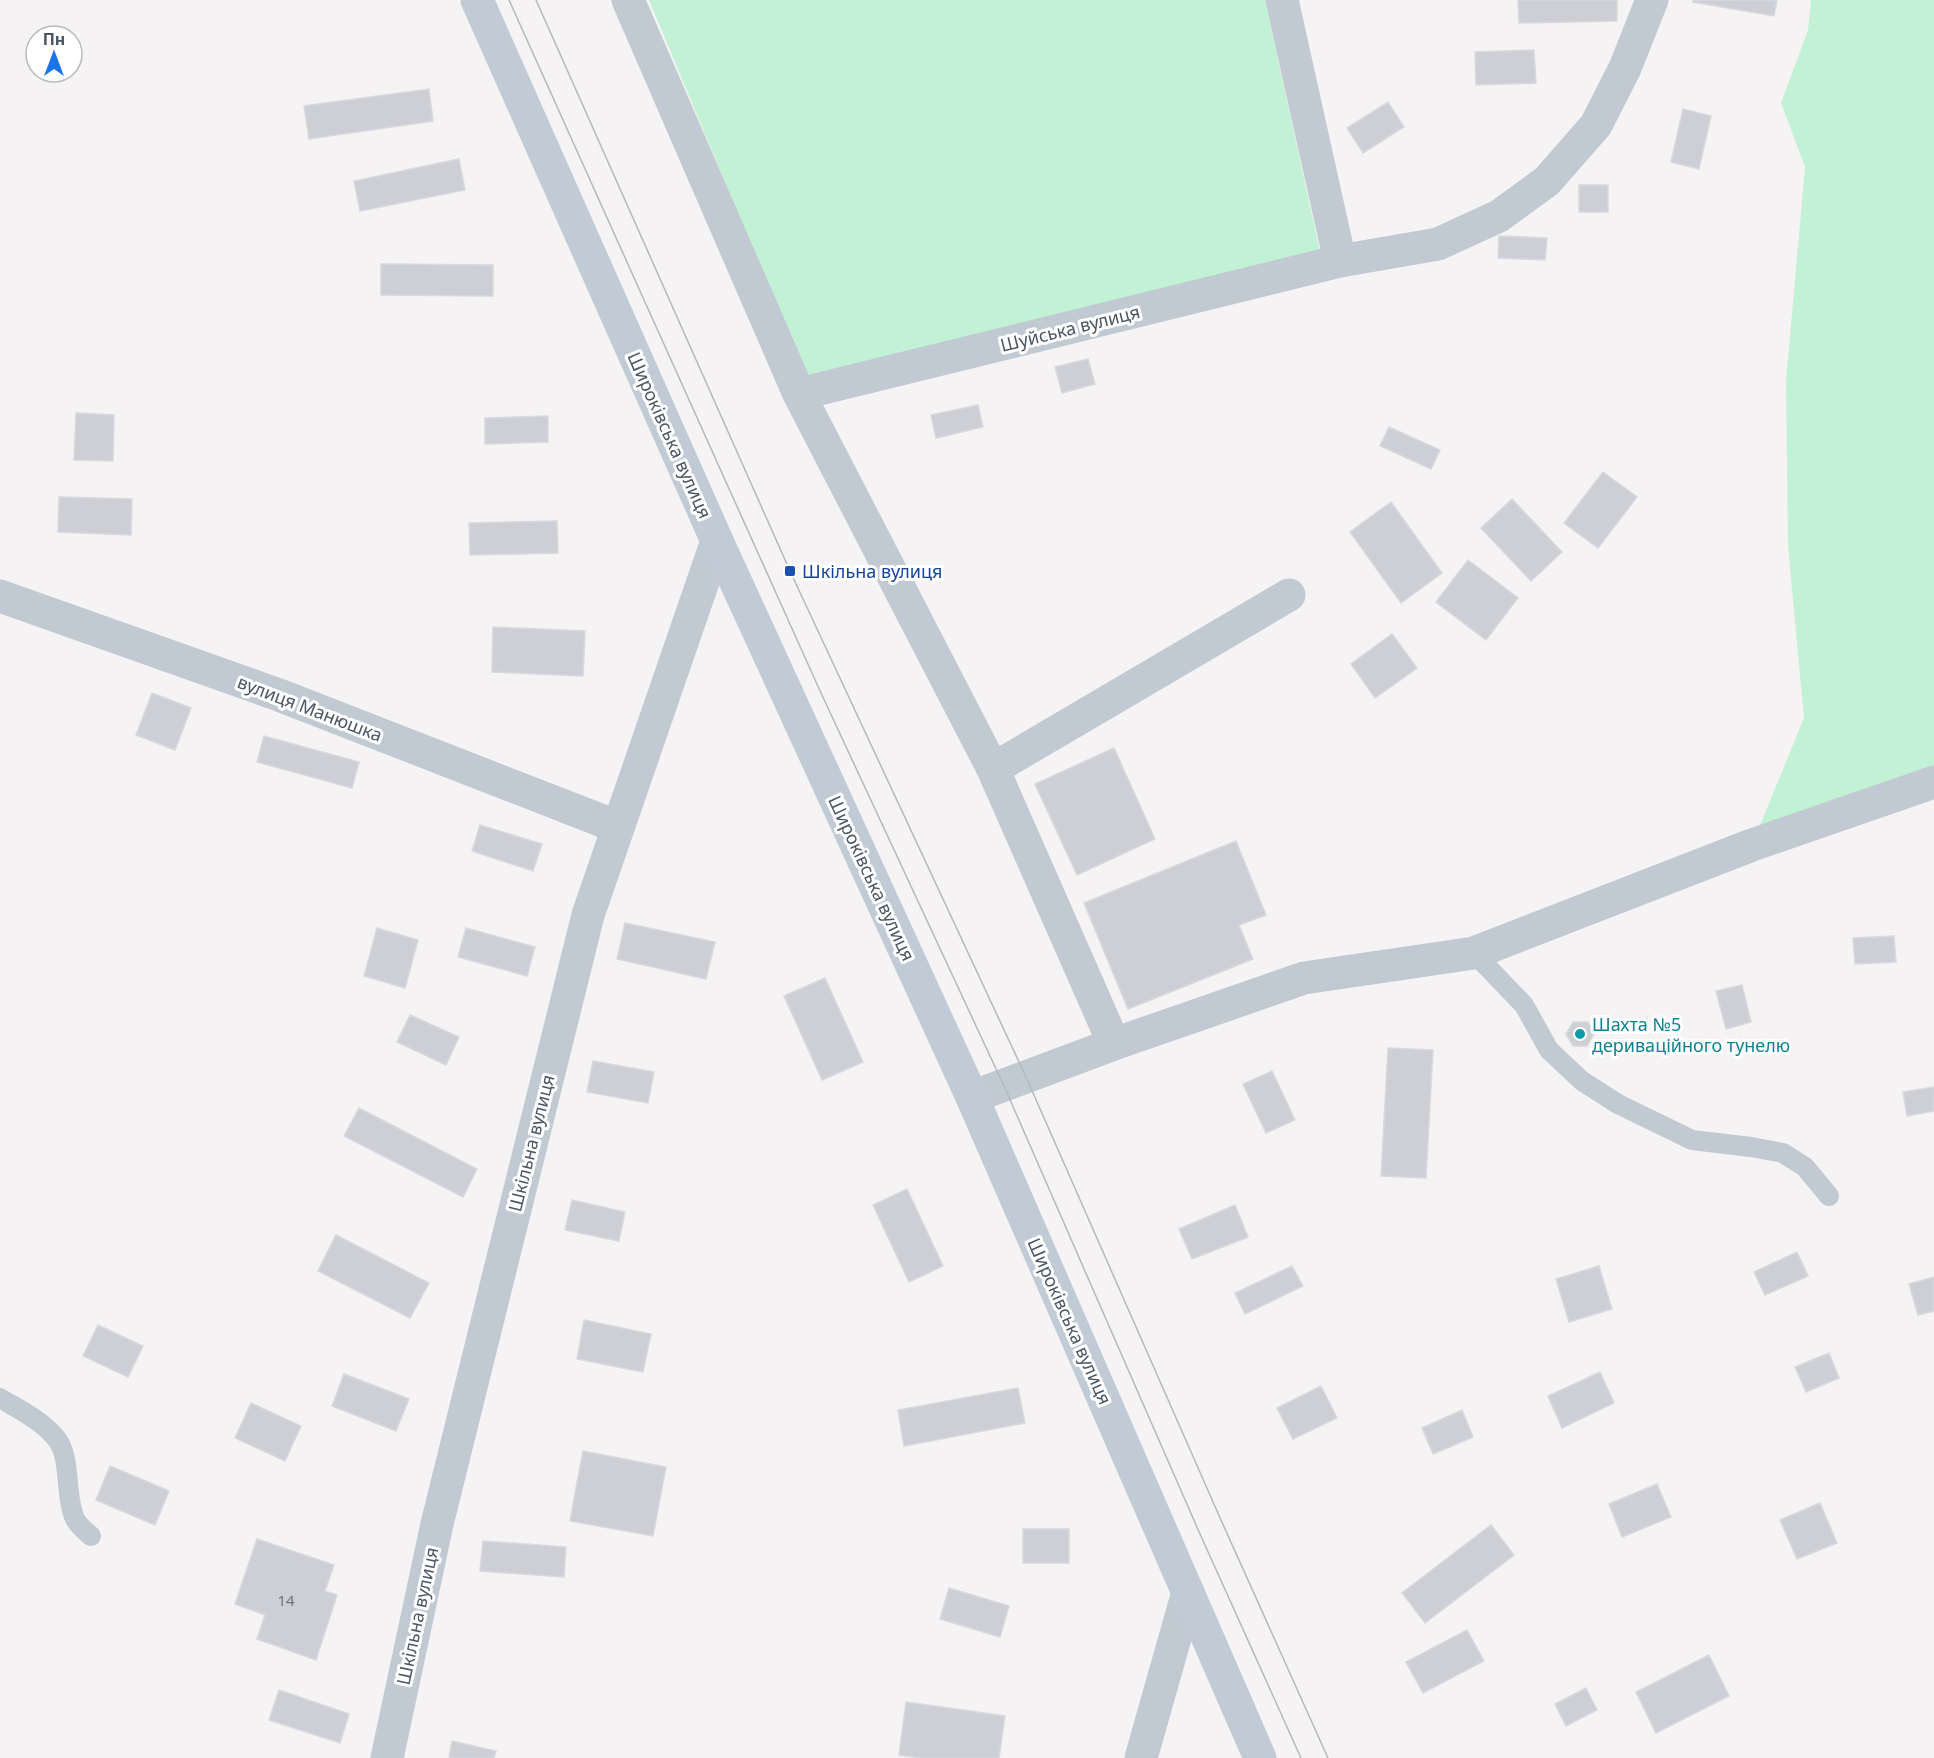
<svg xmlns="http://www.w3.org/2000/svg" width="1934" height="1758" font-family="'Noto Sans',sans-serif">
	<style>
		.green { fill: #c3f1d5 }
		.building { fill: #cdcfd5; stroke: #d7d9de; stroke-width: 1.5 }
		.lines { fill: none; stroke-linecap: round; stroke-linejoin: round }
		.service { stroke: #c1cad2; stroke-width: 20 }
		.minor { stroke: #c1cad2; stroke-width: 33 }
		.secondary { stroke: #c1cbd6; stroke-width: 33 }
		.tram { stroke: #b5b8bd; stroke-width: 1.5 }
		.transit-dot { fill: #1a4fb4; stroke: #fff; stroke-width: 2 }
		.culture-dot { fill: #0f9aa8; stroke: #fff; stroke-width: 2 }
		.labels { text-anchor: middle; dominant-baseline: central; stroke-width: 6; stroke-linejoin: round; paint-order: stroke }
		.number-label { font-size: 15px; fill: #6b747e }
		.street-label { font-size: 18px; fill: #4a5661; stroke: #fff }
		.transit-label { font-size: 18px; fill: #164399; stroke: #fff; text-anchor: start }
		.culture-label { font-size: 18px; fill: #0d838f; stroke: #fff; text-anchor: start }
	</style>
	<rect width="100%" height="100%" fill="#f5f3f3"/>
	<!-- green -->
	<path class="green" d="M649 0H1265L1320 252 807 378Z
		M1811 0H1934V782L1752 845 1804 718 1788 546 1786 381 1805 167 1781 103 1808 30Z"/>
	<!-- building -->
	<path class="building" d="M1518 0H1617V21L1519 23Z
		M1693 0H1777L1774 16 1693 2Z
		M1534 50 1536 83 1476 85 1475 52Z
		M429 89 433 121 309 139 304 106Z
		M1388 102 1404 127 1363 153 1347 128Z
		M1683 109 1711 116 1699 169 1671 162Z
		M459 159 465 190 360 211 354 181Z
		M1579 185H1608V212H1579Z
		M1499 236 1547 238 1545 260 1498 258Z
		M381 264 493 265V296L381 295Z
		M1088 359 1095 384 1062 393 1055 367Z
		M978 405 983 427 936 438 931 415Z
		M76 413 114 415 113 461 74 460Z
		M548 416V442L485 444V418Z
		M1389 427 1440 450 1431 469 1380 446Z
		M1603 472 1637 497 1598 548 1564 523Z
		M59 497 132 499 131 535 58 532Z
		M1512 499 1562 552 1531 581 1481 528Z
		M1391 502 1442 573 1401 603 1350 532Z
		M557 521 558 553 470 555 469 523Z
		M1468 560 1518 598 1486 640 1436 602Z
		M493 627 585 631 583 676 492 672Z
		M1392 634 1417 668 1375 698 1351 664Z
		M152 693 191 708 175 750 136 735Z
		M264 736 359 762 352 788 257 762Z
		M1114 748 1155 839 1077 875 1035 784Z
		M480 825 542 844 533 871 472 851Z
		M1236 841 1266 915 1239 925 1253 959 1128 1009 1084 903Z
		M625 923 715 942 706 979 617 959Z
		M377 928 418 940 405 988 364 976Z
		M466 928 535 947 527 976 458 957Z
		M1894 936 1896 962 1855 964 1853 938Z
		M825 978 863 1062 822 1080 784 996Z
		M1742 985 1751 1022 1726 1029 1716 991Z
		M410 1015 459 1037 446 1065 397 1042Z
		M1573 1022H1588L1594 1034 1587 1046H1573L1566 1034Z
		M1388 1048 1433 1050 1426 1178 1381 1176Z
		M593 1061 654 1072 648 1103 587 1092Z
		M1272 1071 1295 1120 1266 1133 1243 1084Z
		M1934 1087V1111L1907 1116 1903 1092Z
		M359 1108 477 1169 463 1197 344 1136Z
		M907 1189 943 1266 909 1282 873 1205Z
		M572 1200 625 1212 619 1241 565 1230Z
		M1235 1205 1248 1237 1192 1259 1179 1229Z
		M336 1235 429 1283 410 1318 318 1271Z
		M1797 1252 1808 1276 1765 1295 1754 1272Z
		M1292 1266 1303 1286 1245 1314 1235 1293Z
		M1599 1266 1612 1309 1569 1322 1556 1279Z
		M1934 1277V1311L1918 1315 1909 1284Z
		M584 1320 651 1334 643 1372 577 1359Z
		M98 1325 143 1346 128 1377 83 1356Z
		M1829 1353 1839 1378 1806 1392 1795 1367Z
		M1600 1372 1614 1403 1562 1428 1548 1396Z
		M344 1374 409 1399 396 1431 332 1406Z
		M1321 1386 1337 1418 1293 1439 1277 1408Z
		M1018 1388 1025 1423 904 1446 898 1410Z
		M251 1403 301 1426 285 1461 235 1438Z
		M1462 1410 1473 1437 1433 1454 1422 1428Z
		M583 1451 666 1467 653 1536 570 1521Z
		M110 1466 169 1491 155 1525 96 1500Z
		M1657 1484 1671 1517 1622 1537 1609 1504Z
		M1820 1503 1837 1543 1797 1559 1780 1520Z
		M1491 1525 1514 1555 1425 1623 1402 1593Z
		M1023 1529H1069V1563H1023Z
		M257 1539 334 1565 325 1591 337 1595 316 1660 257 1639 265 1615 235 1604Z
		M483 1541 566 1547 564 1577 480 1571Z
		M949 1588 1009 1606 1000 1637 940 1619Z
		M1467 1630 1484 1661 1423 1693 1406 1662Z
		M1709 1655 1729 1696 1656 1733 1636 1692Z
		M1586 1688 1597 1710 1566 1726 1555 1704Z
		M279 1690 349 1714 340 1743 269 1720Z
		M906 1702 1005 1716 999 1758H920L899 1755Z
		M452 1741 496 1751 494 1758H449Z"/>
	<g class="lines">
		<!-- service -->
		<path class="service" d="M1474 953 1524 1005 1549 1050 1582 1081 1618 1104 1692 1140 1751 1147 1783 1153 1805 1167 1829 1196
			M0 1398C20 1410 41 1420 56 1438 72 1457 64 1494 75 1519 78 1525 85 1531 91 1536"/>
		<!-- minor -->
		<path class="minor" d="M628 0 799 394 993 769 1114 1044
			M1340 261 1438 244 1499 216 1547 181 1596 125 1625 68 1652 0
			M799 394 1340 261 1282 0
			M0 596 279 695 618 827
			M993 769 1289 595
			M972 1097 1114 1044 1304 978 1474 953 1752 845 1934 782
			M387 1758 437 1524 588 915 717 541
			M1141 1758 1188 1592"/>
		<!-- secondary -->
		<path class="secondary" d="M477 0 717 541 972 1097 1260 1758"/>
		<!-- tram -->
		<path class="tram" d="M509 0 821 693 1004 1086 1200 1534 1301 1758
			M536 0 790 571 1026 1077 1221 1520 1328 1758"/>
	</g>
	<!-- markers -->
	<rect class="transit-dot" x="784" y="565" width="12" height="12" rx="3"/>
	<circle class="culture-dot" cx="1580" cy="1034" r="6"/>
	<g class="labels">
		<!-- number labels -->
		<g class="number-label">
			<text x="286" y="1600">14</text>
		</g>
		<!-- street labels -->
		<g class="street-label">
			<text transform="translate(1070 328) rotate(-14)">Шуйська вулиця</text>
			<text transform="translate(670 435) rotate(66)">Широківська вулиця</text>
			<text transform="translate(310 708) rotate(21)">вулиця Манюшка</text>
			<text transform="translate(872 878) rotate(65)">Широківська вулиця</text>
			<text transform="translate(531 1143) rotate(-76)">Шкільна вулиця</text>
			<text transform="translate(1070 1321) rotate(66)">Широківська вулиця</text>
			<text transform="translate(417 1616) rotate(-78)">Шкільна вулиця</text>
		</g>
		<!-- transit labels -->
		<g class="transit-label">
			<text x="802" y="571">Шкільна вулиця</text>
		</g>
		<!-- culture labels -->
		<g class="culture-label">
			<text x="1592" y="1024">Шахта №5<tspan x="1592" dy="21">дериваційного тунелю</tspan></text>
		</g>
	</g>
	<!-- north arrow -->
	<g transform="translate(54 54)"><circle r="28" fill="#ffffff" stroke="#b7bbc0" stroke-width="1.5"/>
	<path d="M0-4.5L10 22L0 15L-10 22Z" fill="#1a73e8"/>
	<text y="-9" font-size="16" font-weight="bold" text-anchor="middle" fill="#4a5661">Пн</text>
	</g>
</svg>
